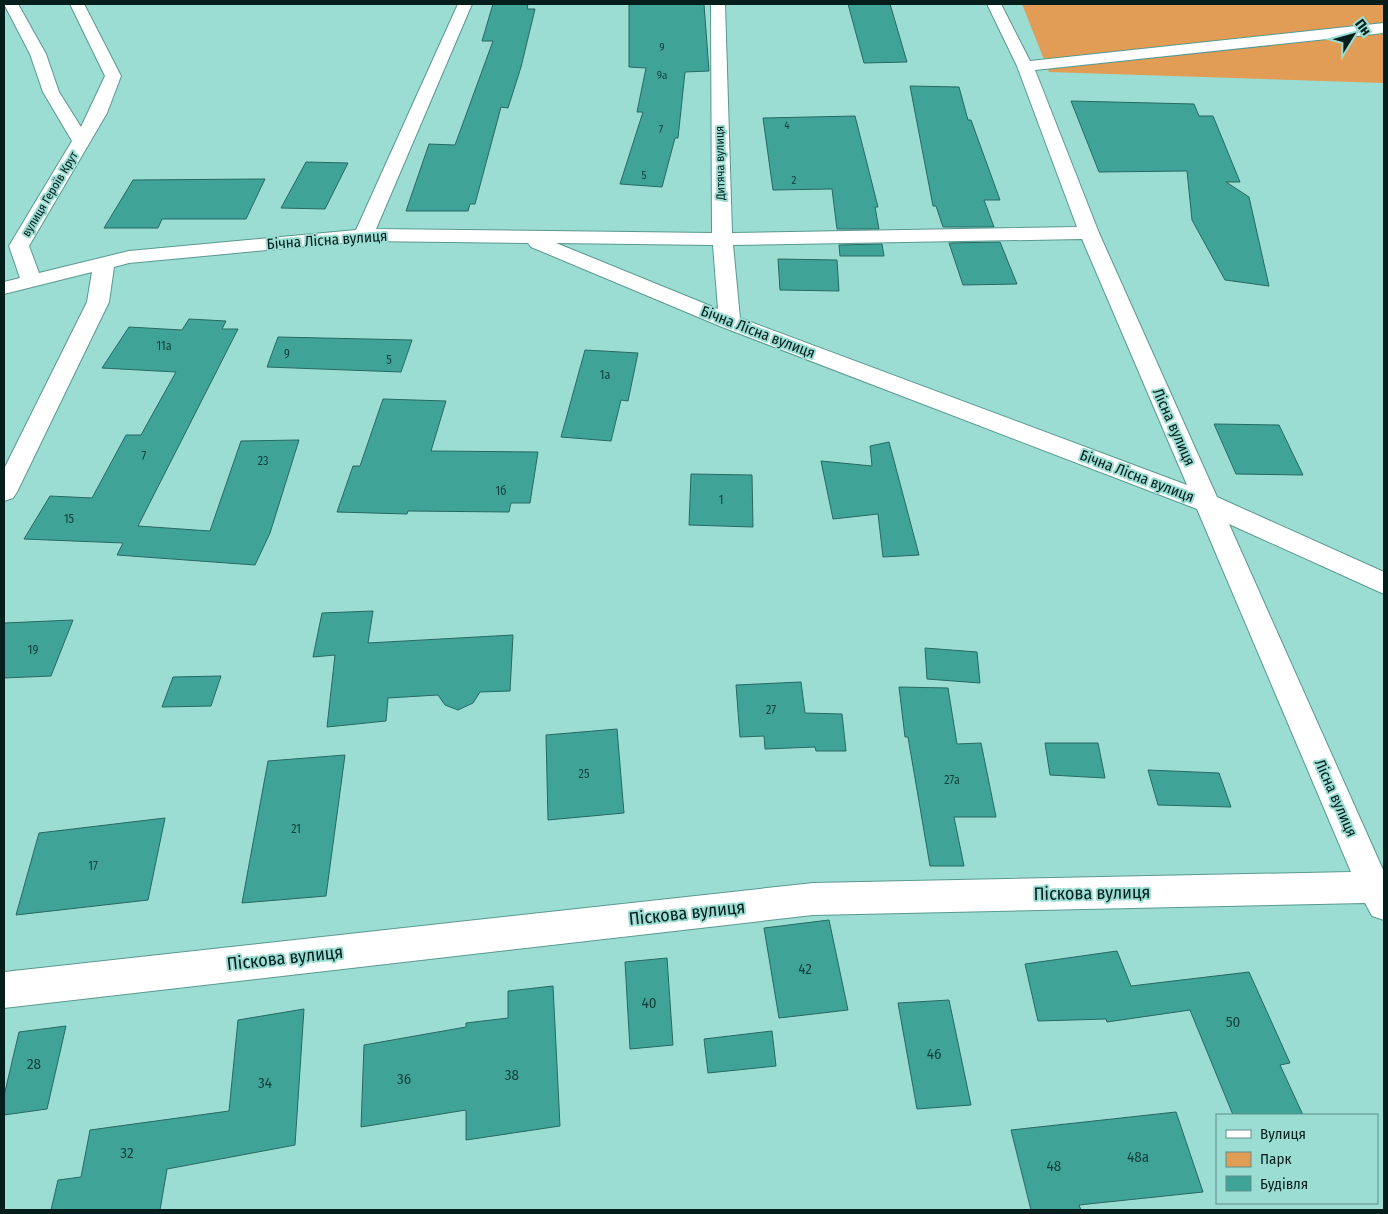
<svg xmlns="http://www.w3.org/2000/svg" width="1388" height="1214" font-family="'Fira Sans Condensed',sans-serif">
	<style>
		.green { fill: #e19d56 }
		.building { fill: #3fa398; stroke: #276962 }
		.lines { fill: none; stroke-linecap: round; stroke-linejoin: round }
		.minor-casing { stroke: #599990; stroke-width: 2 }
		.minor { fill: #fff; fill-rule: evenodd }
		.labels { text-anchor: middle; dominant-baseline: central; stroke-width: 4; stroke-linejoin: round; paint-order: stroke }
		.far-number-label { font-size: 11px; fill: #123f3a }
		.far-street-label { font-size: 12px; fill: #031e1b; stroke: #9bdcd3 }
		.number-label { font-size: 12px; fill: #123f3a }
		.street-label { font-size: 15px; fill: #031e1b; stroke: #9bdcd3 }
		.near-number-label { font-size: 15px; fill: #123f3a }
		.near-street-label { font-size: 18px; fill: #031e1b; stroke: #9bdcd3 }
	</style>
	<rect width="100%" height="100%" fill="#9bdcd3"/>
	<!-- green -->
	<path class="green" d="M1022 4H1384V83L1049 72Z"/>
	<!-- building -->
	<path class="building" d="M493 4H528L527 9H535L521 67 508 108 501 107 475 204H470L468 211H406L429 144 455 145 493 41H482Z
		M629 4H704L709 71 685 72 678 138H675L662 187 620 184 643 112H637L646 68 629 67Z
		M848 4H890L907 62 864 63Z
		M910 86 959 87 968 120H971L1000 200H984L994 227H943L936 206H933Z
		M1071 101 1194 104 1199 116H1213L1240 182H1226L1249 197 1269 286 1225 280 1192 220 1187 171 1099 172Z
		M855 116 878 207H875L879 229H837L832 189 773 190 763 118Z
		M306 162 348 163 325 209 281 208Z
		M265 179 246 219H162L158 228H104L133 180Z
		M1000 242 1017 284 963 285 949 243Z
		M882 244 884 256H840L839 245Z
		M778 259 837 260 839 291 780 290Z
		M189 319 226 321 222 329H238L138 526 210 531 241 441 299 440 270 533 255 565 117 555 123 543 24 539 50 496 92 498 126 435H141L176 372 102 368 129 327 182 330Z
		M278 337 412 340 401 372 267 367Z
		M585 350 638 353 628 401 621 400 611 441 561 437Z
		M383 399 446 401 431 451 538 452 530 503H511L509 512 408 511 407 514 337 512 353 466H360Z
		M1214 424 1279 425 1303 475 1236 474Z
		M889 442 919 555 883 557 878 514 833 519 821 461 872 466 870 446Z
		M691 474 752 475 753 527 689 525Z
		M373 611 368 643 513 635 510 691 480 692 473 703 458 710 445 705 438 695 388 698 386 721 327 727 335 655 313 657 322 613Z
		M73 620 51 676 4 678V623Z
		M925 648 977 652 980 683 927 679Z
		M221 676 211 706 162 707 173 677Z
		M801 682 805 713 842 714 846 751H816L815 747 765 749 764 736 740 737 736 685Z
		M899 687 948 688 957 744 981 743 996 817H954L964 866H930L908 737H905Z
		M617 729 624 813 548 820 546 735Z
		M1045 743H1098L1105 778 1050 775Z
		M345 755 326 896 242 903 268 761Z
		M1148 770 1219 773 1231 807 1158 805Z
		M165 818 148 900 16 915 39 833Z
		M829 920 848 1010 779 1018 764 928Z
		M1117 951 1131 986 1249 972 1290 1063 1280 1065 1303 1115H1233L1190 1010 1107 1022 1106 1019 1038 1021 1025 964Z
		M667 958 673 1045 630 1049 625 962Z
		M553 986 560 1126 466 1140V1110L361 1127 364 1045 466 1027V1023L508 1018V991Z
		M949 1000 971 1105 917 1109 898 1003Z
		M304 1009 295 1145 167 1169 160 1210H51L58 1180 81 1177 90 1130 229 1111 238 1020Z
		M66 1026 47 1109 4 1115V1096L19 1032Z
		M772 1031 776 1066 708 1073 704 1039Z
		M1176 1112 1203 1192 1079 1205 1081 1210H1031L1011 1130Z"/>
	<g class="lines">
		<defs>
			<path id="minor" d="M4 4H18L46 54 59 92 81 127 105 76 70 4H84L121 76 107 113 29 246 39 273 129 251 356 230 458 4H472L376 229 712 233 711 4H725L732 233 1077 227 1017 66 987 4H1001L1030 61 1384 23V33L1035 70 1099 233 1217 497 1384 572V594L1229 524 1384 872V920L1372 916 1365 903 813 915 4 1008V972L813 883 1351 872 1197 509 722 327 531 247 528 243 364 241 129 263 114 267 109 302 17 492 13 498 4 501V469L87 302 92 272 4 294V282L20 278 9 246 72 141 43 92 30 54ZM1082 239 1187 485 740 318 733 245ZM556 243 713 245 718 309Z"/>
		</defs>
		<!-- minor casing -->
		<use href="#minor" class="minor-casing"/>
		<!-- minor -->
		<use href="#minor" class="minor"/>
	</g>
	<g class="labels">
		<!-- far-number labels -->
		<g class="far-number-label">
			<text x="662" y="47">9</text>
			<text x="662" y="75">9а</text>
			<text x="787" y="125">4</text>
			<text x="661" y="129">7</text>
			<text x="644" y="175">5</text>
			<text x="794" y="180">2</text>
		</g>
		<!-- far-street labels -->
		<g class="far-street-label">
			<text transform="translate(720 163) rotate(-91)">Дитяча вулиця</text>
			<text transform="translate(50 194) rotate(-59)">вулиця Героїв Крут</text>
		</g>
		<!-- number labels -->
		<g class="number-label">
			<text x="164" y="346">11а</text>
			<text x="287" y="354">9</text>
			<text x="389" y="360">5</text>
			<text x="605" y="375">1а</text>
			<text x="144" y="456">7</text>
			<text x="263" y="461">23</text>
			<text x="501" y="491">1б</text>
			<text x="721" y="500">1</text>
			<text x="69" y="519">15</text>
			<text x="33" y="650">19</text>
			<text x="771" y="710">27</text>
			<text x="584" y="774">25</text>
			<text x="952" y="780">27а</text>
			<text x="296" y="829">21</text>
			<text x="93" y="866">17</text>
		</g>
		<!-- street labels -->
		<g class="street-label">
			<text transform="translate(327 240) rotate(-4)">Бічна Лісна вулиця</text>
			<text transform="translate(758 332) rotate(21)">Бічна Лісна вулиця</text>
			<text transform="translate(1174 427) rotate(66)">Лісна вулиця</text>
			<text transform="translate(1137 476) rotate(21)">Бічна Лісна вулиця</text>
			<text transform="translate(1336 798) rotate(66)">Лісна вулиця</text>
		</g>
		<!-- near-number labels -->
		<g class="near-number-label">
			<text x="805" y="969">42</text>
			<text x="649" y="1003">40</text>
			<text x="1233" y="1022">50</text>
			<text x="934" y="1054">46</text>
			<text x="34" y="1064">28</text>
			<text x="512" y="1075">38</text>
			<text x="404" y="1079">36</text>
			<text x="265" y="1083">34</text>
			<text x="127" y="1153">32</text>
			<text x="1138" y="1157">48а</text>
			<text x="1054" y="1166">48</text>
		</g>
		<!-- near-street labels -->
		<g class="near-street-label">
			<text transform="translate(1092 893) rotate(-1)">Піскова вулиця</text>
			<text transform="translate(687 913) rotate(-6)">Піскова вулиця</text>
			<text transform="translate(285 958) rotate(-6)">Піскова вулиця</text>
		</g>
	</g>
	<!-- border -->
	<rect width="1388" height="1214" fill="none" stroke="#031e1b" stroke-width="10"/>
	<!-- legend -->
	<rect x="1216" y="1114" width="162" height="90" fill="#9bdcd3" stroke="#5e9089"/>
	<rect x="1226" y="1130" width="25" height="8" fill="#ffffff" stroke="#5e9089"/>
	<text x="1260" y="1139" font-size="15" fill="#031e1b">Вулиця</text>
	<rect x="1226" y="1152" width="25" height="15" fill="#e19d56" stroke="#5e9089"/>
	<text x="1260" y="1164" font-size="15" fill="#031e1b">Парк</text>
	<rect x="1226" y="1176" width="25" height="15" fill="#3fa398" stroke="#5e9089"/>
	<text x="1260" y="1189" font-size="15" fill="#031e1b">Будівля</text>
	<!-- north arrow -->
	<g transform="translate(1353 35) rotate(53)" stroke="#9bdcd3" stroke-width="4" paint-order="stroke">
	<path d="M0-4L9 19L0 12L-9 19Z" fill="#031e1b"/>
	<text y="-8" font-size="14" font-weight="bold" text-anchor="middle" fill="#031e1b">Пн</text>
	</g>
</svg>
